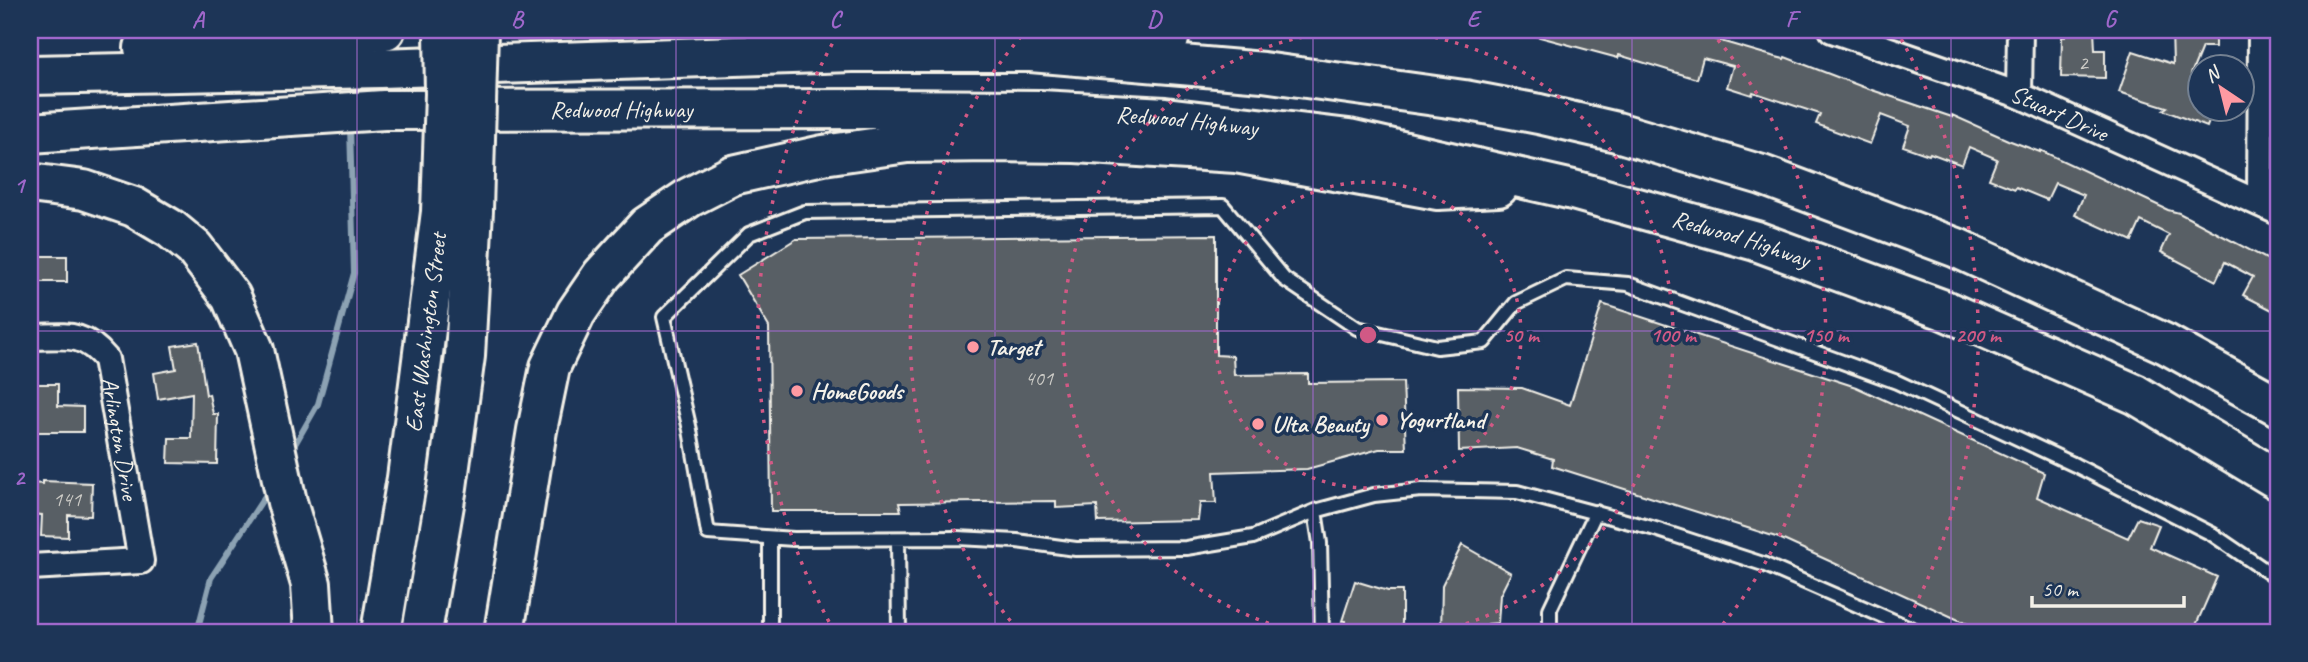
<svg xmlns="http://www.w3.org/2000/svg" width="2308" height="662" font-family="Caveat,sans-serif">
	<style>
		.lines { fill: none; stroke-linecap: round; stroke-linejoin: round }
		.stream { stroke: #8ca2b3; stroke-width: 6 }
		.building { fill: #595f65; stroke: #f4f1e8; stroke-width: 2 }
		.service-casing { stroke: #f4f1e8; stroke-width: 18 }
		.minor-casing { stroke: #f4f1e8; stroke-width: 30 }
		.primary-casing { stroke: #f4f1e8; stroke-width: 44 }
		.motorway-casing { stroke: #f4f1e8; stroke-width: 44 }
		.service { stroke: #1d3557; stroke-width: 12 }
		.minor { stroke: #1d3557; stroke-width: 24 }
		.primary { stroke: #1d3557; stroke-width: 38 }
		.motorway { stroke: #1d3557; stroke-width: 38 }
		.primary-bridge-casing { stroke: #f4f1e8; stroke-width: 44; stroke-linecap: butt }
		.primary-bridge { stroke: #1d3557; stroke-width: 38 }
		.grid { fill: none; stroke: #9f67cb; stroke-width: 2; stroke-opacity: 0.55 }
		.ring { fill: none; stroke: #d15985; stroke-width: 3.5; stroke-dasharray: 3.5 7 }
		.poi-dot { fill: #ff9aa2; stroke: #1d3557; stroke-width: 2.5 }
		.labels { text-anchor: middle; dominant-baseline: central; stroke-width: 7; stroke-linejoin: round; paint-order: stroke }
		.number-label { font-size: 21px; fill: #cdccc7 }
		.street-label { font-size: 24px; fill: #f4f1e8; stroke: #1d3557 }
		.poi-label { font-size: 24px; font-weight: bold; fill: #f4f1e8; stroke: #1d3557; text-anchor: start }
		.centre { fill: #d15985; stroke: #1d3557; stroke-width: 3.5 }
		.ring-label { font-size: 21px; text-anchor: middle; font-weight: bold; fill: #d15985; stroke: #1d3557; stroke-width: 7; stroke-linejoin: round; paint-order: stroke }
		.neatline { fill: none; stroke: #9f67cb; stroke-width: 2.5 }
		.grid-label { font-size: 23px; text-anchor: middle; font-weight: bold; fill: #9f67cb }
	</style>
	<rect width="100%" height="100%" fill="#1d3557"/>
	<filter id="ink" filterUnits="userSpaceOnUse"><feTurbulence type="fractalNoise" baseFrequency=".0143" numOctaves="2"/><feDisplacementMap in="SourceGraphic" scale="14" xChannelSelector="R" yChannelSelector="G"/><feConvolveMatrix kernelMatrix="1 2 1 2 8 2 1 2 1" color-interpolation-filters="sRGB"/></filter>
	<g filter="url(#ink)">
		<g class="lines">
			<!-- stream -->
			<path class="stream" d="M290 453 318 404 354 273 350 126
				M197 632 211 578 269 490"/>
		</g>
		<!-- building -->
		<path class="building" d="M1537 30H1683L1772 56 1784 59 1785 57 1863 87 1952 117V115L2008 140 2040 152V150L2168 210 2179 213 2278 265V313L2243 295 2253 277 2225 262 2216 281 2161 252 2169 235 2141 221 2132 241 2075 215 2084 195 2055 183 2047 200 2016 187 2015 189 1989 179 1997 159 1969 147 1962 165 1930 153 1929 155 1903 146 1910 126 1881 115 1870 144 1816 124 1820 114 1753 92 1752 95 1727 87 1733 66 1703 58 1697 79 1619 55 1618 58 1536 36Z
			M2066 30H2094L2095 50H2105V78L2061 77 2062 37H2065Z
			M2172 30H2215V47H2202L2191 74 2200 77V108H2214L2207 127 2163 110 2167 107 2119 92 2133 51 2173 64Z
			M1216 235V355L1233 356 1234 375 1308 374V383L1403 382 1406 449H1379L1307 469 1214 472 1216 503H1200L1198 520 1098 522 1097 506 1056 508V501L899 503 901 511H771L769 327 738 275 796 239Z
			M30 256H67V282H30Z
			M1602 304 1856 387 2044 473 2037 497 2128 538 2138 518 2159 525 2150 547 2217 577 2193 632H1985L1779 538 1552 466 1553 459 1517 448 1459 451 1458 387 1522 388 1570 405Z
			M198 342 206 395 209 394 213 414H218L217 464 168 463 169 438H191L192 393 158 399 154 373 176 369 172 346Z
			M33 384H58V406L83 407V432H33Z
			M43 481 92 483 91 516 68 515V537L41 536 42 515 30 514V483L43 484Z
			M1462 545 1511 573 1500 595 1498 623 1488 624V632H1441L1442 585Z
			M1355 581 1388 591H1402V632H1345V621H1342Z"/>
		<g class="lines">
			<defs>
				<path id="service" d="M1315 511 1320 543 1322 632
					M770 538V632
					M898 539 899 632
					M1550 632V609L1596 512
					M1919 632 1763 564 1652 528 1517 492 1421 490 1374 495 1315 511 1253 537 1186 548 1076 549 1017 541 957 538 794 539 708 533 690 430 664 317 749 234 805 212 1223 206 1284 279 1357 328 1437 347 1484 342 1516 303 1566 279 1628 284 1897 382 2075 465 2212 534 2278 579"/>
				<g id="minor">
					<path id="s1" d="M1832 30 2019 95 2278 212"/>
					<path d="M2019 95 2020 30"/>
					<path d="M2260 202 2261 30"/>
					<path id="s2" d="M30 337C65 337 82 330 106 359L141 561 30 567"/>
				</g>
				<g id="primary">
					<path id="s3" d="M381 632 407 478 441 212"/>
					<path d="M422 632 447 487 465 356 473 210"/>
				</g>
				<g id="motorway">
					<path d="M1099 30 1169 39"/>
					<path d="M144 48 385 30"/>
					<path d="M30 75 380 68 852 52H1031L1263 72 1464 100 1539 114 1617 132 1762 175 1957 248 2166 344 2278 406"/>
					<path id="s4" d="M30 133 384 110 874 109 1040 110 1165 117 1349 139 1573 190 1756 241 1944 310 2135 394 2278 480"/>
					<path d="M30 183 84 190 134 207 171 229 194 248 231 297 254 350 287 502 311 584 314 632"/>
					<path d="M504 632 537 430 550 367 576 313 602 275 647 226 690 197 733 175 823 155 907 143 996 142 1075 143 1236 153 1438 190 1498 187"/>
				</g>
			</defs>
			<!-- service casing -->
			<use href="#service" class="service-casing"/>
			<!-- minor casing -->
			<use href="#minor" class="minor-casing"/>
			<!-- primary casing -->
			<use href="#primary" class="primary-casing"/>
			<!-- motorway casing -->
			<use href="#motorway" class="motorway-casing"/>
			<!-- service -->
			<use href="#service" class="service"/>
			<!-- minor -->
			<use href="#minor" class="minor"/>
			<!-- primary -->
			<use href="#primary" class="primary"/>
			<!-- motorway -->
			<use href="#motorway" class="motorway"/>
			<defs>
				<path id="primary-bridge" d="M473 210 478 32
					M441 212 445 94 444 30"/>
			</defs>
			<!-- primary-bridge casing -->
			<use href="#primary-bridge" class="primary-bridge-casing"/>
			<!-- primary-bridge -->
			<use href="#primary-bridge" class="primary-bridge"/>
		</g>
	</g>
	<!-- grid -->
	<path class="grid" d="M357 30V632M676 30V632M995 30V632M1313 30V632M1632 30V632M1951 30V632M30 331H2278"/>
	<!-- distance rings -->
	<g class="ring">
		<circle cx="1368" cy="335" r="153"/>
		<path d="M1299 632A305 305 0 1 1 1437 632"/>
		<path d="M1017 629A458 458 0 0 1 1025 32M1711 32A458 458 0 0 1 1719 629"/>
		<path d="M834 631A610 610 0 0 1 840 30M1896 30A610 610 0 0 1 1902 631"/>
	</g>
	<!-- markers -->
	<g class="poi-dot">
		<circle cx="973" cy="347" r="7"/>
		<circle cx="797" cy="391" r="7"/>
		<circle cx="1382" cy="420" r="7"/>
		<circle cx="1258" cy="424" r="7"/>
	</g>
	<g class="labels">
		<!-- number labels -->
		<g class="number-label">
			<text x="2083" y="63">2</text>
			<text x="1039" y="378">401</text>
			<text x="67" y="499">141</text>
		</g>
		<!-- street labels -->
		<g class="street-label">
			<text stroke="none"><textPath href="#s4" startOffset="592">Redwood Highway</textPath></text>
			<text stroke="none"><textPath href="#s1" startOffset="242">Stuart Drive</textPath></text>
			<text stroke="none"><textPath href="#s4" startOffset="1158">Redwood Highway</textPath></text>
			<text stroke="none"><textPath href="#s4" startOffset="1726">Redwood Highway</textPath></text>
			<text stroke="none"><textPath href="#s3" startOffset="303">East Washington Street</textPath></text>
			<text stroke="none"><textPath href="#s2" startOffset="164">Arlington Drive</textPath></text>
		</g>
		<!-- poi labels -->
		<g class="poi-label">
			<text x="987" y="347">Target</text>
			<text x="811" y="391">HomeGoods</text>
			<text x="1396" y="420">Yogurtland</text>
			<text x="1272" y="424">Ulta Beauty</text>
		</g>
	</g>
	<circle cx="1368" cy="335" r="10" class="centre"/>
	<g class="ring-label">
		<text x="1521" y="342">50 m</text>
		<text x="1673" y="342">100 m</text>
		<text x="1826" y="342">150 m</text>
		<text x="1978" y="342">200 m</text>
	</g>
	<!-- margin -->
	<rect width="2308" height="662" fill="none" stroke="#1d3557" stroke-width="77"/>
	<!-- north arrow -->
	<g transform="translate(2221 88) rotate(325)"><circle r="33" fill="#1d3557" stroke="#738091" stroke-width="2"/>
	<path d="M0-5L12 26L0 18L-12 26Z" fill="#ff9aa2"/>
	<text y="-10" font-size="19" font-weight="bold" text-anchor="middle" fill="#f4f1e8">N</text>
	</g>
	<!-- scale -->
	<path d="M2032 596v10h152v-10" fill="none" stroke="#f4f1e8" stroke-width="3.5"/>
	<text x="2042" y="596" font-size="21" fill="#f4f1e8" stroke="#1d3557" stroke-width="5" paint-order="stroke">50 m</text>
	<rect x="38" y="38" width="2232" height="586" class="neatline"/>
	<g class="grid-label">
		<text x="198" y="27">A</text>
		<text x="517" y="27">B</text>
		<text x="835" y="27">C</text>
		<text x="1154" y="27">D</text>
		<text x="1473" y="27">E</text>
		<text x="1791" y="27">F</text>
		<text x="2110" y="27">G</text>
		<text x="19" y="193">1</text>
		<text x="19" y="485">2</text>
	</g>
</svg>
